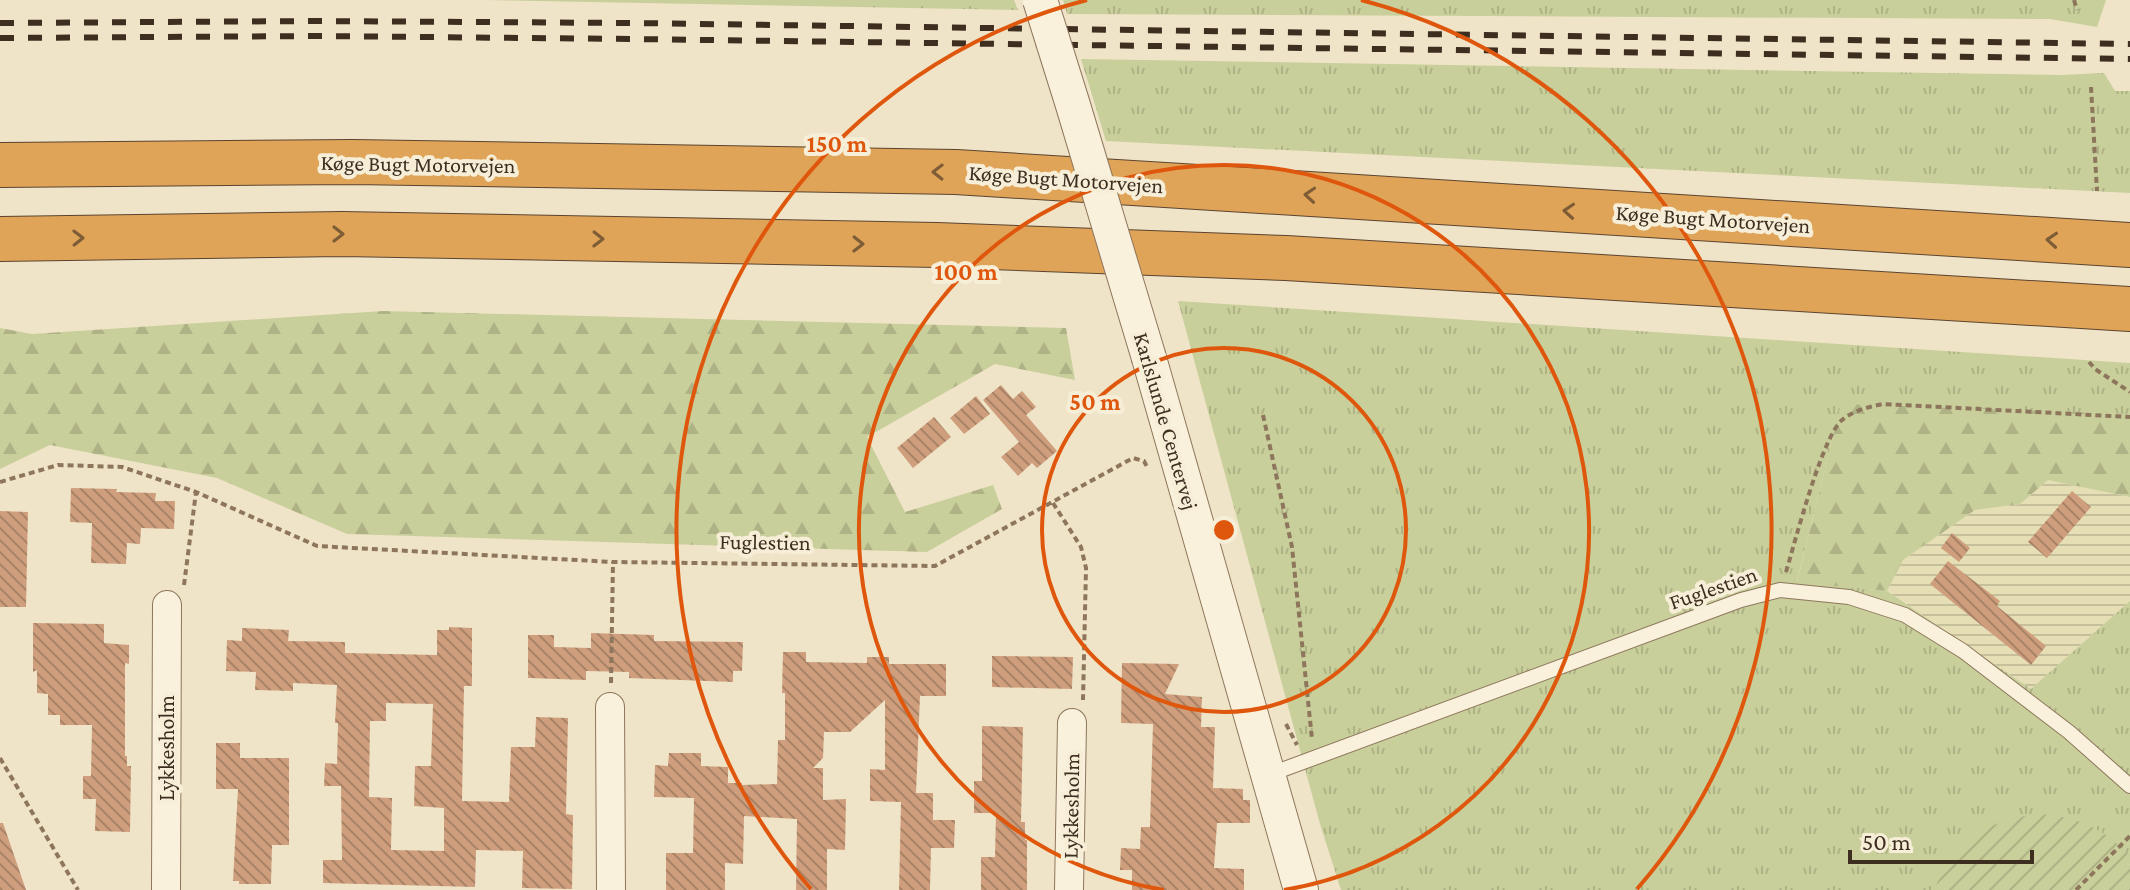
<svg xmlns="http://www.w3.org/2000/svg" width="2130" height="890" font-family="'Crimson Pro',serif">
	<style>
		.farmland { fill: url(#farmland-rules) }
		.grass { fill: url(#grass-tufts) }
		.forest { fill: url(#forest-firs) }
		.garden { fill: url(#garden-furrows) }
		.building { fill: url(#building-back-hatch); fill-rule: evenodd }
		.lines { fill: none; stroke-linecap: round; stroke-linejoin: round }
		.service-casing { stroke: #8d765c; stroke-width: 16 }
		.minor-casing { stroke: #8d765c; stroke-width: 30 }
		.tertiary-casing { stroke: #8d765c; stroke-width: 36 }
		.motorway-casing { stroke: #5b4430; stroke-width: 46 }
		.path { stroke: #8d765c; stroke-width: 4; stroke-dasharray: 6 4; stroke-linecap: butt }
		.service { stroke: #faf1dc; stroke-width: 14 }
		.minor { stroke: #faf1dc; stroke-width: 28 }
		.tertiary { stroke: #faf1dc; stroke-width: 34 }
		.motorway { stroke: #e0a458; stroke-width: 44 }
		.rail { stroke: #3d2e20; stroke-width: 6; stroke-dasharray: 14 14; stroke-linecap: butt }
		.tertiary-bridge-casing { stroke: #8d765c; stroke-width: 36; stroke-linecap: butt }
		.tertiary-bridge { stroke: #faf1dc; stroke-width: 34 }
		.oneway { stroke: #7e5d36 }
		.ring { fill: none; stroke: #df570d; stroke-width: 4 }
		.labels { text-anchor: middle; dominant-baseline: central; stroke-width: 8; stroke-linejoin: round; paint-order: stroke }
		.street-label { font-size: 22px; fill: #3d2e20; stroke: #f7eed8 }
		.centre { fill: #df570d; stroke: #f7eed8; stroke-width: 4 }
		.ring-label { font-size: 24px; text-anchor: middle; font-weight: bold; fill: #df570d; stroke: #f7eed8; stroke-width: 8; stroke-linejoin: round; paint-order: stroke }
	</style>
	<defs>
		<pattern id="farmland-rules" width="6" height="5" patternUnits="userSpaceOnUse" patternTransform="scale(2)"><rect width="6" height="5" fill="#e6deb5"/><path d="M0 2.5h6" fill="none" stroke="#c6bf9b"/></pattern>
		<pattern id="grass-tufts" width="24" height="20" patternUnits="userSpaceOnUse" patternTransform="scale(2)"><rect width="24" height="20" fill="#c9cf9b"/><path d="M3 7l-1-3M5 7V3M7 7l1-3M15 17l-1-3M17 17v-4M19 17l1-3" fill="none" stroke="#aeb285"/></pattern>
		<pattern id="forest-firs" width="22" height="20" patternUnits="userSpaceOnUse" patternTransform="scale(2)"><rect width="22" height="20" fill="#c9cf9b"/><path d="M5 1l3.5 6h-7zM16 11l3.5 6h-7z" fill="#aeb285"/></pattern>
		<pattern id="garden-furrows" width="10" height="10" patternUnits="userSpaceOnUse" patternTransform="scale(2)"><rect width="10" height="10" fill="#c9cf9b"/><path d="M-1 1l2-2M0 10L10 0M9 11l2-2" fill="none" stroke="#aeb285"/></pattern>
		<pattern id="building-back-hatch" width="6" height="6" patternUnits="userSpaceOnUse" patternTransform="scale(2)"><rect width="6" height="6" fill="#cf9f7d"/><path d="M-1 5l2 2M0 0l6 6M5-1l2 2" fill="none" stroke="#a98266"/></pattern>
	</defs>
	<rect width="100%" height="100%" fill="#f0e4c8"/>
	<!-- farmland -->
	<path class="farmland" d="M2048 480 2130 497V601L2031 689 1887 591 1903 560 1975 510 2020 504Z"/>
	<!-- grass -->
	<path class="grass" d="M485 0H1014L1018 10Z
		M1063 0H2106L2097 27 2050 19 1067 14Z
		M1081 59 2061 75 2104 73 2115 91H2130V193L1106 141Z
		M1178 301 2130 363V414L1841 405 1797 581 1887 591 2031 689 2130 601V890H1341L1320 824Z"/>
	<!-- forest -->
	<path class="forest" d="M383 311 1066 328 1075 380 995 364 867 437 905 512 993 485 1002 509 927 552 347 534 217 478 50 445 0 469V328L32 334Z
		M1841 404 2130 414V497L2048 480 2020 504 1975 510 1903 560 1887 591 1797 582Z"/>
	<!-- garden -->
	<path class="garden" d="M2041 814C2078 817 2105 829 2130 856V890H1934C1955 841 1988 818 2041 814Z"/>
	<!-- building -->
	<path class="building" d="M1001 385 1013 399 1022 391 1036 407 1026 415 1057 451 1037 468 1032 463 1018 476 1001 457 1019 442 983 400Z
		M976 396 990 414 964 434 950 418Z
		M934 417 951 437 913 468 897 448Z
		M71 488 117 489 116 492 156 493 155 501H175L174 529 141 528 140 544 127 543 126 564 91 563 92 523 70 522Z
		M2072 491 2091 507 2047 558 2028 542Z
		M0 511 28 512 26 607H0Z
		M1952 533 1970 548 1959 562 1941 548Z
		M1948 561 2000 601 1997 606 2046 646 2031 665 1930 584Z
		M33 623 104 624V643L129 645V664L125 663V756H127V766H131L130 832 95 831 96 799H83V776H91L92 725H60V715H48V694L37 693V670L33 672Z
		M449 627 472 628V686H464L462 801 509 802 511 747H535L536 717 568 718 566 814 573 815 572 889 522 888 523 851 476 850 475 887 323 883V860H342L341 786H324L325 763 337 764 338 723H335L337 685 293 683V691L255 690 256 672 226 671 227 640 242 641V628L289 630 288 641 345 642V653L437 655V630H449ZM386 703 433 704 431 766H415L414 806 444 808V851L391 850 392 798 369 797 370 721H386Z
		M591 633 654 635V641L743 642 742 671H733V682L629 678V672L586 671V680L528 678V635H554V647L591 648Z
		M783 652H806V662L867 663V657H889V664H946V696H920L916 793H933V820H955L954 848H931L930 890H899L901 802 870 801V769L885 770V700L850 732H824L823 758 813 768H823V800L846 799 845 850 827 849V890H796L797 819 744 816 743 864 725 863V890H666V853H693L694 798 654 797 655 765 668 766 669 753H701V766L728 767V783H742V785L777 784 778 740H785V693H782Z
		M992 656 1073 657 1072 689 992 687Z
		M1122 663 1179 664 1165 694 1202 697 1201 727H1215L1213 788 1243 789V800H1250V823H1217L1214 868 1244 869V890H1132V870H1120L1121 848 1140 849 1141 827H1150L1153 724 1121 723Z
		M982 726 1023 727 1021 822H1025V840H1027V890H981V857H995L996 813H974V781H982Z
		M216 743H240V758H289V845H272L271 884H239V881H233L238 789H216Z
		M0 823H3L26 890H0Z"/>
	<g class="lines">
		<defs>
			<path id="service" d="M1268 775 1741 600 1780 590 1849 597 1905 615 1963 651 2069 732 2130 786"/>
			<path id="minor" d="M610 707 611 890
				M166 890 167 605
				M1069 890 1072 723"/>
			<path id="tertiary" d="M1149 358 1301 890"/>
			<path id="motorway" d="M0 165 353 162 956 172 2130 245
				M0 239 342 234 937 245 1286 258 2130 309"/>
		</defs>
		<!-- service casing -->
		<use href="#service" class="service-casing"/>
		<!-- minor casing -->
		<use href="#minor" class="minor-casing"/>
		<!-- tertiary casing -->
		<use href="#tertiary" class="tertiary-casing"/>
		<!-- motorway casing -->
		<use href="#motorway" class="motorway-casing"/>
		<!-- path -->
		<path class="path" d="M2074 0 2077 10
			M2091 87 2097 191
			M2089 362 2095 369 2130 392
			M1263 415 1292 547 1312 739
			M0 482 58 465 122 467 196 492 317 546 613 562 935 566 1133 458 1144 461 1148 469
			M1053 503 1081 547 1086 568 1083 700
			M1786 572C1795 542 1822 437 1842 420 1854 410 1869 407 1883 404L2130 417
			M184 585 196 492
			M611 683 613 562
			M1286 724 1297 745
			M0 758 78 890
			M2076 890 2130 836"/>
		<!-- service -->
		<use href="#service" class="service"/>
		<!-- minor -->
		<use href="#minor" class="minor"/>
		<!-- tertiary -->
		<use href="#tertiary" class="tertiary"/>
		<!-- motorway -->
		<use href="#motorway" class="motorway"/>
		<!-- rail -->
		<path class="rail" d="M0 23 315 21 632 23 2130 44
			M0 38 316 36 632 39 2130 59"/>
		<defs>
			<path id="tertiary-bridge" d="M1040 0 1072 102 1149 358"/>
		</defs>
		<!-- tertiary-bridge casing -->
		<use href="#tertiary-bridge" class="tertiary-bridge-casing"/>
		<!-- tertiary-bridge -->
		<use href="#tertiary-bridge" class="tertiary-bridge"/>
	</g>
	<!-- one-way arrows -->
	<defs><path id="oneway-chevron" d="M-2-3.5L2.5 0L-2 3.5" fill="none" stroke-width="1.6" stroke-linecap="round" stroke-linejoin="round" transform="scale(2)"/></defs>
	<g class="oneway">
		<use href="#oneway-chevron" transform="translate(938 172) rotate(-179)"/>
		<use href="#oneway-chevron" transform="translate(1310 195) rotate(-176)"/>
		<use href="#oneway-chevron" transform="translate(1569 211) rotate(-176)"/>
		<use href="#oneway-chevron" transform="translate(338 234)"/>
		<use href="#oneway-chevron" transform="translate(78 238) rotate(-1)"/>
		<use href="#oneway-chevron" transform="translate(598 239) rotate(1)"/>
		<use href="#oneway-chevron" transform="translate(2052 240) rotate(-176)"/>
		<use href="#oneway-chevron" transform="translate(858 244) rotate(1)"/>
	</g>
	<!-- distance rings -->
	<g class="ring">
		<circle cx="1224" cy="530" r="182"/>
		<path d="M1164 890A365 365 0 1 1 1284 890"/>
		<path d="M811 889A547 547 0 0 1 1087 0M1361 0A547 547 0 0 1 1637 889"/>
	</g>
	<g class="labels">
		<!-- street labels -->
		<g class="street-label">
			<text transform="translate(418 164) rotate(1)">Køge Bugt Motorvejen</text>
			<text transform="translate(1066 179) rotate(4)">Køge Bugt Motorvejen</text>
			<text transform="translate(1713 219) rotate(4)">Køge Bugt Motorvejen</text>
			<text transform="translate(1166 421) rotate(74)">Karlslunde Centervej</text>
			<text transform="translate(765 542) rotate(1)">Fuglestien</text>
			<text transform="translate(1713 588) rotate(-19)">Fuglestien</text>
			<text transform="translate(166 748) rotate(-90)">Lykkesholm</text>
			<text transform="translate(1071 806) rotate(-89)">Lykkesholm</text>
		</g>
	</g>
	<circle cx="1224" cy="530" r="12" class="centre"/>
	<g class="ring-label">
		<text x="837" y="152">150 m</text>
		<text x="966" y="280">100 m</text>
		<text x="1095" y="410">50 m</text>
	</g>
	<!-- scale -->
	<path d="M1850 850v12h182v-12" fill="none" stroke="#3d2e20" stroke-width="4"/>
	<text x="1862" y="850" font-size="24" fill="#3d2e20" stroke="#f7eed8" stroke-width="6" paint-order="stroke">50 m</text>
</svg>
